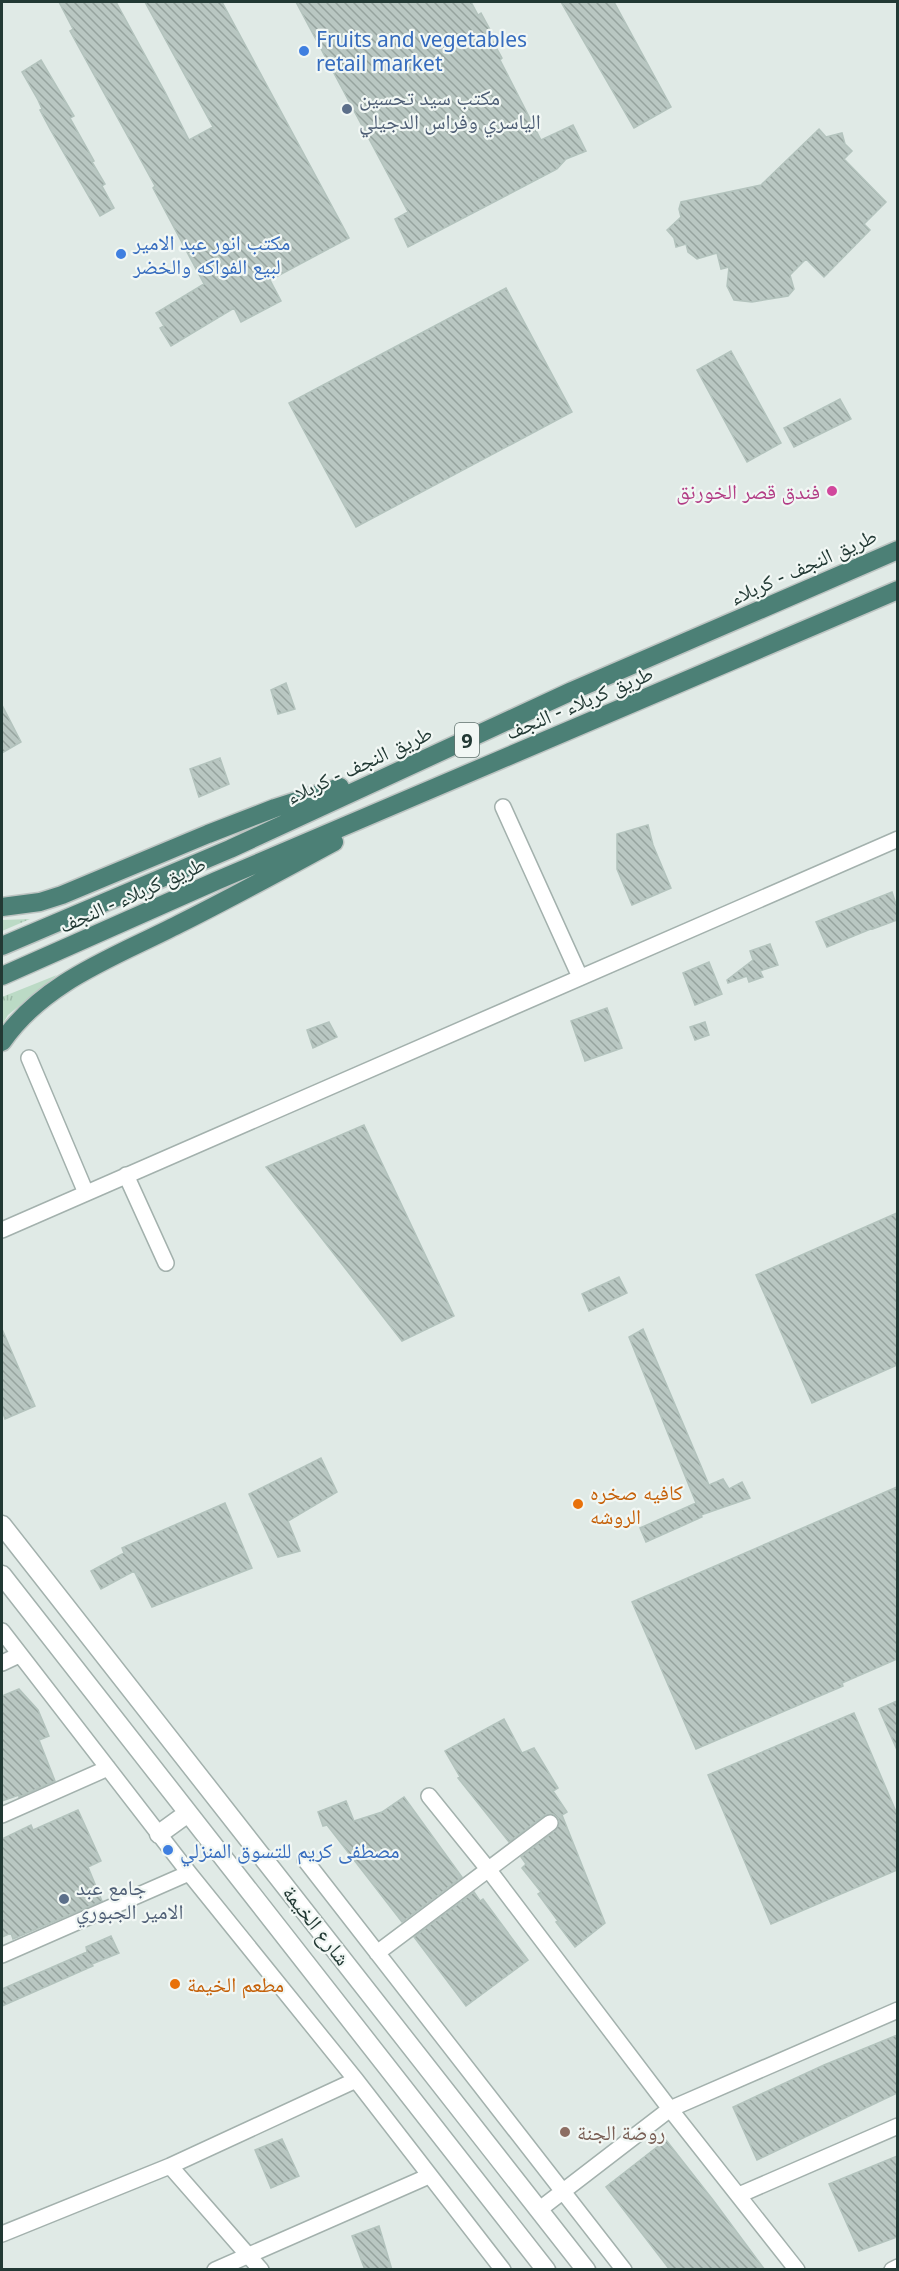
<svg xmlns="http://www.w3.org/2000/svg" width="899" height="2271" font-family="'Noto Sans','Noto Naskh Arabic',sans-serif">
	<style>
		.grass { fill: url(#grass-tufts) }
		.building { fill: url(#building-back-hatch); stroke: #b3c3bd; stroke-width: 1.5 }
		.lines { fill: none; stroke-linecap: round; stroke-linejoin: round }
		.minor-casing { stroke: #a3b1ad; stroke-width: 18 }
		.tertiary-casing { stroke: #a3b1ad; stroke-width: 21 }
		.trunk-casing { stroke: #bdc4c2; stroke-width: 21 }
		.minor { stroke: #fff; stroke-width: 15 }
		.tertiary { stroke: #fff; stroke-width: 18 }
		.trunk { stroke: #4c8076; stroke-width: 18 }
		.shop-dot { fill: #3f7fe0; stroke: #f1f7f4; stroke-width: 2 }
		.service-dot { fill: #5c6f8a; stroke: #f1f7f4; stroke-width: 2 }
		.hotel-dot { fill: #d1479c; stroke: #f1f7f4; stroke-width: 2 }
		.food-dot { fill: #e8710a; stroke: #f1f7f4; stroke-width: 2 }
		.education-dot { fill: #8d6e63; stroke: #f1f7f4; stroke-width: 2 }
		.labels { text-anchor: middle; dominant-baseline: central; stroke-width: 4.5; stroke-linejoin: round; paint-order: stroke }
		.shield { fill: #f1f7f4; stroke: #60726e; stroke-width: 1.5 }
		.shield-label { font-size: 20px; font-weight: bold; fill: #223934 }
		.shop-label { font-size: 21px; fill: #366cbe; stroke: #f1f7f4; text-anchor: start }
		.service-label { font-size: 21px; fill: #4e5e75; stroke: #f1f7f4; text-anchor: start }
		.hotel-label { font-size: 21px; fill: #b23c85; stroke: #f1f7f4; text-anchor: end }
		.street-label { font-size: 21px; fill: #223934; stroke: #f1f7f4 }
		.food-label { font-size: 21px; fill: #c56008; stroke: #f1f7f4; text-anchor: start }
		.education-label { font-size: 21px; fill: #785e54; stroke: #f1f7f4; text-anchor: start }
	</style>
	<defs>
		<pattern id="grass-tufts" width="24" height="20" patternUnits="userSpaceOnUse" patternTransform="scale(1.5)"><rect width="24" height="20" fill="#bbdac5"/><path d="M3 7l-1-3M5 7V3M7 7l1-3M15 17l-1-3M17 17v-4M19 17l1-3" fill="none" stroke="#a0bcaa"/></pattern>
		<pattern id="building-back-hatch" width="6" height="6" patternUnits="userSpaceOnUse" patternTransform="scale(1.5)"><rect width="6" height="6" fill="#b9c7c2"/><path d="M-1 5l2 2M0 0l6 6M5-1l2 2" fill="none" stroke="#96a39e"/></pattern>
	</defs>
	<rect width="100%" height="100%" fill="#e0eae6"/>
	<!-- grass -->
	<path class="grass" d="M30 919 2 931V920Z
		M57 975 8 1015 2 1025V997Z"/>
	<!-- building -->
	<path class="building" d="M59 2H116L165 92 189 140 213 127 145 2H222L349 238 270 280 281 301 241 322 234 308 171 346 160 328 164 326 156 313 204 284 153 188 155 186 70 31 73 29Z
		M296 2H471L478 15 481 13 493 35 490 36 502 58 500 60 541 140 573 125 586 151 566 159 557 169 408 247 395 219 408 212Z
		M561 2H614L671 107 634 128Z
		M41 60 74 116 70 118 94 161 92 162 105 184 102 186 114 208 100 216 50 129 40 110 42 109 38 100 22 72Z
		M819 129 826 137 842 133 845 144 852 151 844 159 886 202 864 224 870 230 824 277 806 259 790 275 794 289 788 296 752 302 734 300 727 286 729 267 721 269 717 253 697 259 688 252 686 244 676 247 674 238 667 230 681 217 679 209 681 202 761 185Z
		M506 288 572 412 356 527 289 403Z
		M731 351 781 443 747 462 697 370Z
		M840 399 851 419 794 447 784 428Z
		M286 683 295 709 278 714 271 690Z
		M2 705 21 742 2 753Z
		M220 758 229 784 199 797 190 769Z
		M648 825 653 845 671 888 632 905 617 869V834Z
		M892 892 897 907V920L873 929V928L827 947 816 922Z
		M770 944 778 965 760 971 763 977 749 982 747 976 728 983 727 980 753 960 750 951Z
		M709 962 722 994 695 1005 683 973Z
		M607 1008 622 1048 585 1061 571 1021Z
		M329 1022 337 1037 313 1048 307 1030Z
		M705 1022 709 1035 695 1040 690 1027Z
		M364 1125 454 1316 402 1341 266 1167Z
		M897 1213V1365L812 1403 756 1275Z
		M619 1277 627 1293 589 1311 582 1294Z
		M2 1329 35 1406 5 1419 2 1410Z
		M643 1329 709 1485 723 1479 729 1489 742 1482 750 1498 701 1515 702 1517 646 1542 640 1528 696 1503 629 1337Z
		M321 1458 337 1492 288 1521 300 1551 278 1557 249 1494Z
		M897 1487V1659L842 1683 843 1686 696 1749 632 1602Z
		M225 1503 252 1568 152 1607 134 1571 101 1589 91 1571 124 1553 122 1548Z
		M19 1689 38 1710 49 1736 39 1740 55 1781 19 1797V1795L2 1801V1696Z
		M897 1701V1750L879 1709Z
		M854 1713 897 1814V1870L771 1924 708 1775Z
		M504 1719 522 1753 534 1748 558 1788 553 1791 567 1812 562 1815 605 1923 575 1947 556 1922 558 1921 538 1894 541 1892 522 1868 526 1864 521 1857 556 1830 560 1822 558 1818 553 1814 545 1815 509 1842 458 1778 460 1777 445 1751Z
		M404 1797 462 1877 402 1922 327 1825 323 1826 318 1812 346 1801 354 1821 382 1812Z
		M78 1810 101 1861 88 1867 102 1901 13 1939 11 1933 2 1937V1839L31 1825 33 1830Z
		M474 1892 480 1901 483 1899 528 1960 466 2006 414 1937Z
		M111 1936 119 1953 92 1964 93 1966 2 2006V1989L87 1952 86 1947Z
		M897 2035V2093L757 2160 733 2107 824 2065Z
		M282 2139 299 2176 271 2188 255 2150Z
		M666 2140 713 2200 765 2270H670L606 2187Z
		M897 2156V2237L859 2251 829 2184Z
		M379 2226 392 2270H365L352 2236Z"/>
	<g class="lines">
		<defs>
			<path id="minor" d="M503 807 580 977
				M29 1058 86 1193
				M126 1175 166 1263
				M2 1230 898 839
				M2 1631 189 1873 356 2080 503 2270
				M2 1663 19 1655
				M429 1796 488 1869 670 2109 797 2270
				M2 1815 108 1768
				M305 1860 624 2270
				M377 1953 550 1823
				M2 1955 189 1873
				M170 2166 261 2270
				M739 2195 898 2126
				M540 2209 670 2109 898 2010
				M2 2234 170 2166 356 2080
				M215 2270 429 2176
				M892 2270 898 2267"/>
			<path id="tertiary" d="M2 1525 586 2270
				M2 1575 546 2270
				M159 1834 188 1813"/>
			<path id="trunk" d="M2 907 40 902 62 895 208 834 275 808 340 787
				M2 946 230 849 572 691 898 550
				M2 976 216 881 898 590
				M2 1042C44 981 115 957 179 924 231 898 282 870 334 842"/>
		</defs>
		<!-- minor casing -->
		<use href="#minor" class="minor-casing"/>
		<!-- tertiary casing -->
		<use href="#tertiary" class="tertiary-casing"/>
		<!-- trunk casing -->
		<use href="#trunk" class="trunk-casing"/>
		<!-- minor -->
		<use href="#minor" class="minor"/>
		<!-- tertiary -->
		<use href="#tertiary" class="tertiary"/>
		<!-- trunk -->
		<use href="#trunk" class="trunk"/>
	</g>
	<!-- markers -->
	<g class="shop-dot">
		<circle cx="304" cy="51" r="6"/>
		<circle cx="121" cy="254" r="6"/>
		<circle cx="168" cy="1850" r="6"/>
	</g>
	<g class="service-dot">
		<circle cx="347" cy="109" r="6"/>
		<circle cx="64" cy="1899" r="6"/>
	</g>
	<circle class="hotel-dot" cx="832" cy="491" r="6"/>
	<g class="food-dot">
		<circle cx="578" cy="1504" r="6"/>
		<circle cx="175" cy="1984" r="6"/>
	</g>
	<circle class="education-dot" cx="565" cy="2132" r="6"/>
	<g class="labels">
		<!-- shield labels -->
		<rect class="shield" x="455" y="723" width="24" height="34" rx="4.5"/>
		<g class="shield-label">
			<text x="467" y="740">9</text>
		</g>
		<!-- shop labels -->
		<g class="shop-label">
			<text x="316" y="39">Fruits and vegetables<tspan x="316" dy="24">retail market</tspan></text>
			<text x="133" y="242">مكتب انور عبد الامير<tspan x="133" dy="24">لبيع الفواكه والخضر</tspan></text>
			<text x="180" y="1850">مصطفى كريم للتسوق المنزلي</text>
		</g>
		<!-- service labels -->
		<g class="service-label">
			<text x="359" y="97">مكتب سيد تحسين<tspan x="359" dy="24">الياسري وفراس الدجيلي</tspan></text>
			<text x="76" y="1887">جامع عبد<tspan x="76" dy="24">الامير الجبوري</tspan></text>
		</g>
		<!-- hotel labels -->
		<g class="hotel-label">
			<text x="820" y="491">فندق قصر الخورنق</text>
		</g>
		<!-- street labels -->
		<g class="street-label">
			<text transform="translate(803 566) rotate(-24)">طريق النجف - کربلاء</text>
			<text transform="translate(579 702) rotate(-23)">طريق کربلاء - النجف</text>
			<text transform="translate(359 764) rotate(-25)">طريق النجف - کربلاء</text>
			<text transform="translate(132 894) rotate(-24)">طريق کربلاء - النجف</text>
			<text transform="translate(317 1925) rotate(52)">شارع الخيمة</text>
		</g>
		<!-- food labels -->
		<g class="food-label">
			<text x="590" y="1492">كافيه صخره<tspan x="590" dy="24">الروشه</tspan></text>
			<text x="187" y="1984">مطعم الخيمة</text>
		</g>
		<!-- education labels -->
		<g class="education-label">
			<text x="577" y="2132">روضة الجنة</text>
		</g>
	</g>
	<!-- border -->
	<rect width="899" height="2271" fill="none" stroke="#223934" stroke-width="6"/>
</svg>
